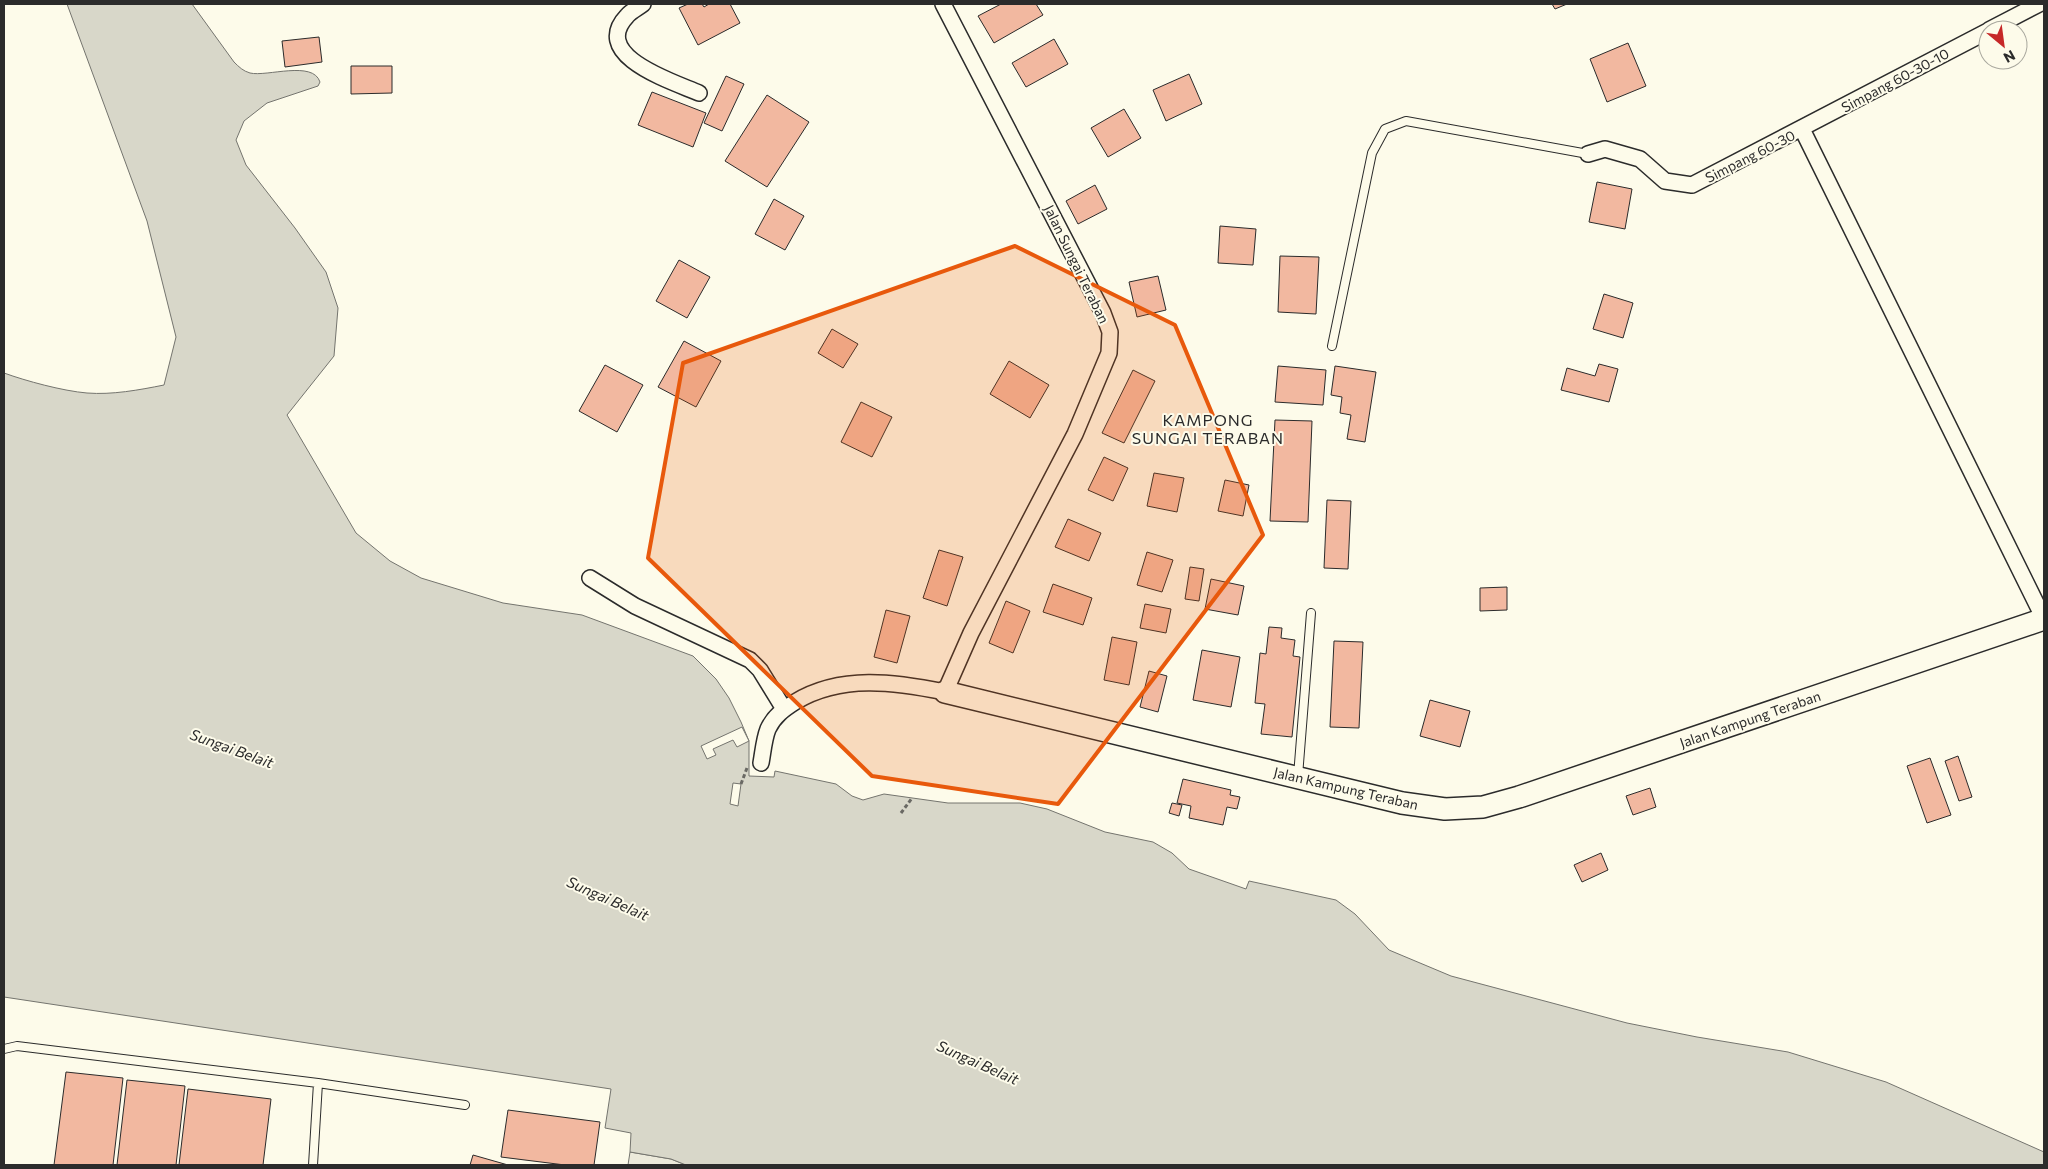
<svg xmlns="http://www.w3.org/2000/svg" width="2048" height="1169" font-family="Commissioner,sans-serif">
	<style>
		.parking { fill: #eceadb; stroke: #74746e }
		.water { fill: #d8d7c9; stroke: #74746e }
		.pier { fill: #fdfbea; stroke: #74746e }
		.building { fill: #f2b8a0; stroke: #2b2b2b }
		.lines { fill: none; stroke-linecap: round; stroke-linejoin: round }
		.lane-casing { stroke: #2b2b2b; stroke-width: 10 }
		.street-casing { stroke: #2b2b2b; stroke-width: 18 }
		.secondary-casing { stroke: #2b2b2b; stroke-width: 24 }
		.path { stroke: #6a6964; stroke-width: 3; stroke-dasharray: 4 2.5; stroke-linecap: butt }
		.lane { stroke: #fdfbea; stroke-width: 8 }
		.street { stroke: #fdfbea; stroke-width: 15 }
		.secondary { stroke: #fdfbea; stroke-width: 21 }
		.marked { fill: #e8590c; fill-opacity: 0.2; stroke: #e8590c; stroke-width: 4; stroke-linejoin: round }
		.labels { text-anchor: middle; dominant-baseline: central; stroke-width: 4; stroke-linejoin: round; paint-order: stroke }
		.street-label { font-size: 14px; fill: #2b2b2b; stroke: #fdfbea }
		.water-label { font-size: 15px; font-style: italic; fill: #2b2b2b; stroke: #fdfbea }
		.quarter-label { font-size: 16px; letter-spacing: 1px; fill: #2b2b2b; stroke: #fdfbea }
	</style>
	<rect width="100%" height="100%" fill="#fdfbea"/>
	<!-- parking -->
	<path class="parking" d="M630 1152 671 1159 686 1165H628Z"/>
	<!-- water -->
	<path class="water" d="M67 4H192L234 62C239 67 243 71 250 73 267 77 313 60 320 82L318 86 267 103 244 121 236 140 246 165 295 228 326 272 338 308 334 356 287 415 356 533 390 561 421 578 503 603 582 615 693 656 716 679 729 698 741 722 749 741V776L774 777 775 771 836 784 852 796 863 800 884 794 948 803H1020L1047 809 1105 832 1153 842 1172 853 1189 869 1246 889 1249 881 1336 900 1355 914 1389 950 1451 976 1627 1023 1697 1037 1788 1052 1886 1082 2044 1152V1165H686L671 1159 630 1152 631 1133 605 1128 611 1089 4 997V373C26 381 63 391 87 393 112 395 139 390 164 385L176 337 147 221Z"/>
	<!-- pier -->
	<path class="pier" d="M742 727 749 741 737 747 733 740 713 749 716 755 707 759 701 746Z
		M733 783 741 784 738 806 730 804Z"/>
	<!-- building -->
	<path class="building" d="M688 4H702L704 7 709 4H730L740 23 698 45 679 8Z
		M1001 4H1036L1043 15 994 43 978 16Z
		M1552 4H1567L1555 9Z
		M319 37 322 62 285 67 282 41Z
		M1054 39 1068 64 1026 87 1012 63Z
		M1628 43 1646 86 1607 102 1590 59Z
		M351 66H392V93L351 94Z
		M1189 74 1202 104 1166 121 1153 90Z
		M726 76 744 84 722 131 704 123Z
		M652 92 706 113 693 147 638 125Z
		M767 95 809 122 767 187 725 161Z
		M1124 109 1141 138 1108 157 1091 128Z
		M1597 182 1632 189 1625 229 1589 222Z
		M1095 185 1107 209 1078 224 1066 201Z
		M774 199 804 216 785 250 755 234Z
		M1220 226 1256 229 1253 265 1218 263Z
		M1280 256 1319 257 1316 314 1278 312Z
		M679 260 710 277 687 318 656 301Z
		M1158 276 1166 310 1137 317 1129 282Z
		M1604 294 1633 303 1623 338 1593 329Z
		M832 329 858 344 843 368 818 353Z
		M684 341 721 361 696 407 658 387Z
		M1009 361 1049 385 1030 418 990 394Z
		M1599 364 1618 369 1609 402 1561 390 1567 368 1595 376Z
		M605 365 643 385 617 432 579 411Z
		M1278 366 1326 370 1323 405 1275 402Z
		M1335 366 1376 372 1365 442 1347 439 1351 415 1340 413 1342 397 1331 395Z
		M1133 370 1155 381 1124 443 1102 433Z
		M861 402 892 417 872 457 841 442Z
		M1275 420 1312 421 1308 522 1270 521Z
		M1104 457 1128 468 1113 501 1088 490Z
		M1154 473 1184 478 1177 512 1147 506Z
		M1225 480 1249 485 1243 516 1218 511Z
		M1327 500 1351 501 1348 569 1324 568Z
		M1068 519 1101 533 1089 561 1055 547Z
		M939 550 963 557 947 606 923 598Z
		M1147 552 1173 560 1162 592 1137 585Z
		M1190 567 1204 569 1199 601 1185 599Z
		M1211 579 1244 586 1238 615 1205 609Z
		M1053 584 1092 598 1083 625 1043 612Z
		M1507 587V610L1480 611V588Z
		M1006 601 1030 611 1013 653 989 643Z
		M1145 604 1171 609 1166 633 1140 628Z
		M886 610 910 616 897 663 874 657Z
		M1269 627 1282 628 1281 638 1295 640 1293 656 1300 657 1292 737 1261 734 1265 704 1255 703 1260 653 1266 654Z
		M1112 637 1137 642 1129 685 1104 680Z
		M1334 641 1363 642 1359 728 1330 727Z
		M1202 650 1240 657 1231 707 1193 700Z
		M1149 671 1167 676 1158 712 1140 707Z
		M1430 700 1470 711 1460 747 1420 736Z
		M1958 756 1972 797 1959 801 1945 761Z
		M1930 758 1951 815 1927 823 1907 766Z
		M1183 779 1231 790 1230 795 1240 797 1237 809 1227 807 1223 825 1189 818 1191 806 1177 803Z
		M1650 788 1656 807 1633 815 1626 796Z
		M1172 803 1182 805 1179 816 1169 813Z
		M1601 853 1608 870 1582 882 1574 865Z
		M66 1072 123 1078 113 1165H54Z
		M127 1080 185 1086 176 1165H117Z
		M188 1089 271 1099 263 1165H179Z
		M508 1110 600 1122 594 1165H565L501 1157Z
		M473 1155 508 1165H470Z"/>
	<g class="lines">
		<defs>
			<path id="lane" d="M1332 346 1372 153 1385 129 1406 121 1588 154
				M1298 776 1311 613
				M4 1049 17 1046 318 1083 313 1165
				M318 1083 465 1105"/>
			<path id="street" d="M643 4C638 8 631 11 627 16 589 56 674 82 699 93
				M1989 30 2039 4
				M1802 129 2044 619
				M1588 154 1605 149 1640 159 1665 181 1692 185 1988 31
				M590 578 635 606 750 660 760 670 784 709
				M761 763C763 752 764 739 768 729 774 716 784 709 795 702 841 674 895 682 945 692L971 633 1075 434 1109 353 1110 332 1103 313 943 4"/>
			<path id="secondary" d="M945 692 1402 803 1445 809 1483 807 1519 797 2044 619"/>
		</defs>
		<!-- lane casing -->
		<use href="#lane" class="lane-casing"/>
		<!-- street casing -->
		<use href="#street" class="street-casing"/>
		<!-- secondary casing -->
		<use href="#secondary" class="secondary-casing"/>
		<!-- path -->
		<path class="path" d="M741 784 747 768
			M901 813 912 798"/>
		<!-- lane -->
		<use href="#lane" class="lane"/>
		<!-- street -->
		<use href="#street" class="street"/>
		<!-- secondary -->
		<use href="#secondary" class="secondary"/>
	</g>
	<!-- marked area -->
	<path class="marked" d="M1015 246 1175 325 1263 535 1058 804 872 776 648 558 683 363Z"/>
	<g class="labels">
		<!-- street labels -->
		<g class="street-label">
			<text transform="translate(1895 80) rotate(-28)">Simpang 60-30-10</text>
			<text transform="translate(1750 156) rotate(-27)">Simpang 60-30</text>
			<text transform="translate(1077 264) rotate(64)">Jalan Sungai Teraban</text>
			<text transform="translate(1750 719) rotate(-19)">Jalan Kampung Teraban</text>
			<text transform="translate(1346 788) rotate(13)">Jalan Kampung Teraban</text>
		</g>
		<!-- water labels -->
		<g class="water-label">
			<text transform="translate(232 748) rotate(20)">Sungai Belait</text>
			<text transform="translate(608 898) rotate(24)">Sungai Belait</text>
			<text transform="translate(978 1062) rotate(24)">Sungai Belait</text>
		</g>
		<!-- quarter labels -->
		<g class="quarter-label">
			<text x="1208" y="419">KAMPONG<tspan x="1208" dy="18">SUNGAI TERABAN</tspan></text>
		</g>
	</g>
	<!-- border -->
	<rect width="2048" height="1169" fill="none" stroke="#2b2b2b" stroke-width="10"/>
	<!-- north arrow -->
	<g transform="translate(2003 45) rotate(151)"><circle r="24" fill="#fdfbea" stroke="#a9a89e"/>
	<path d="M0-4L9 19L0 12L-9 19Z" fill="#c62828"/>
	<text y="-8" font-size="14" font-weight="bold" text-anchor="middle" fill="#2b2b2b">N</text>
	</g>
</svg>
